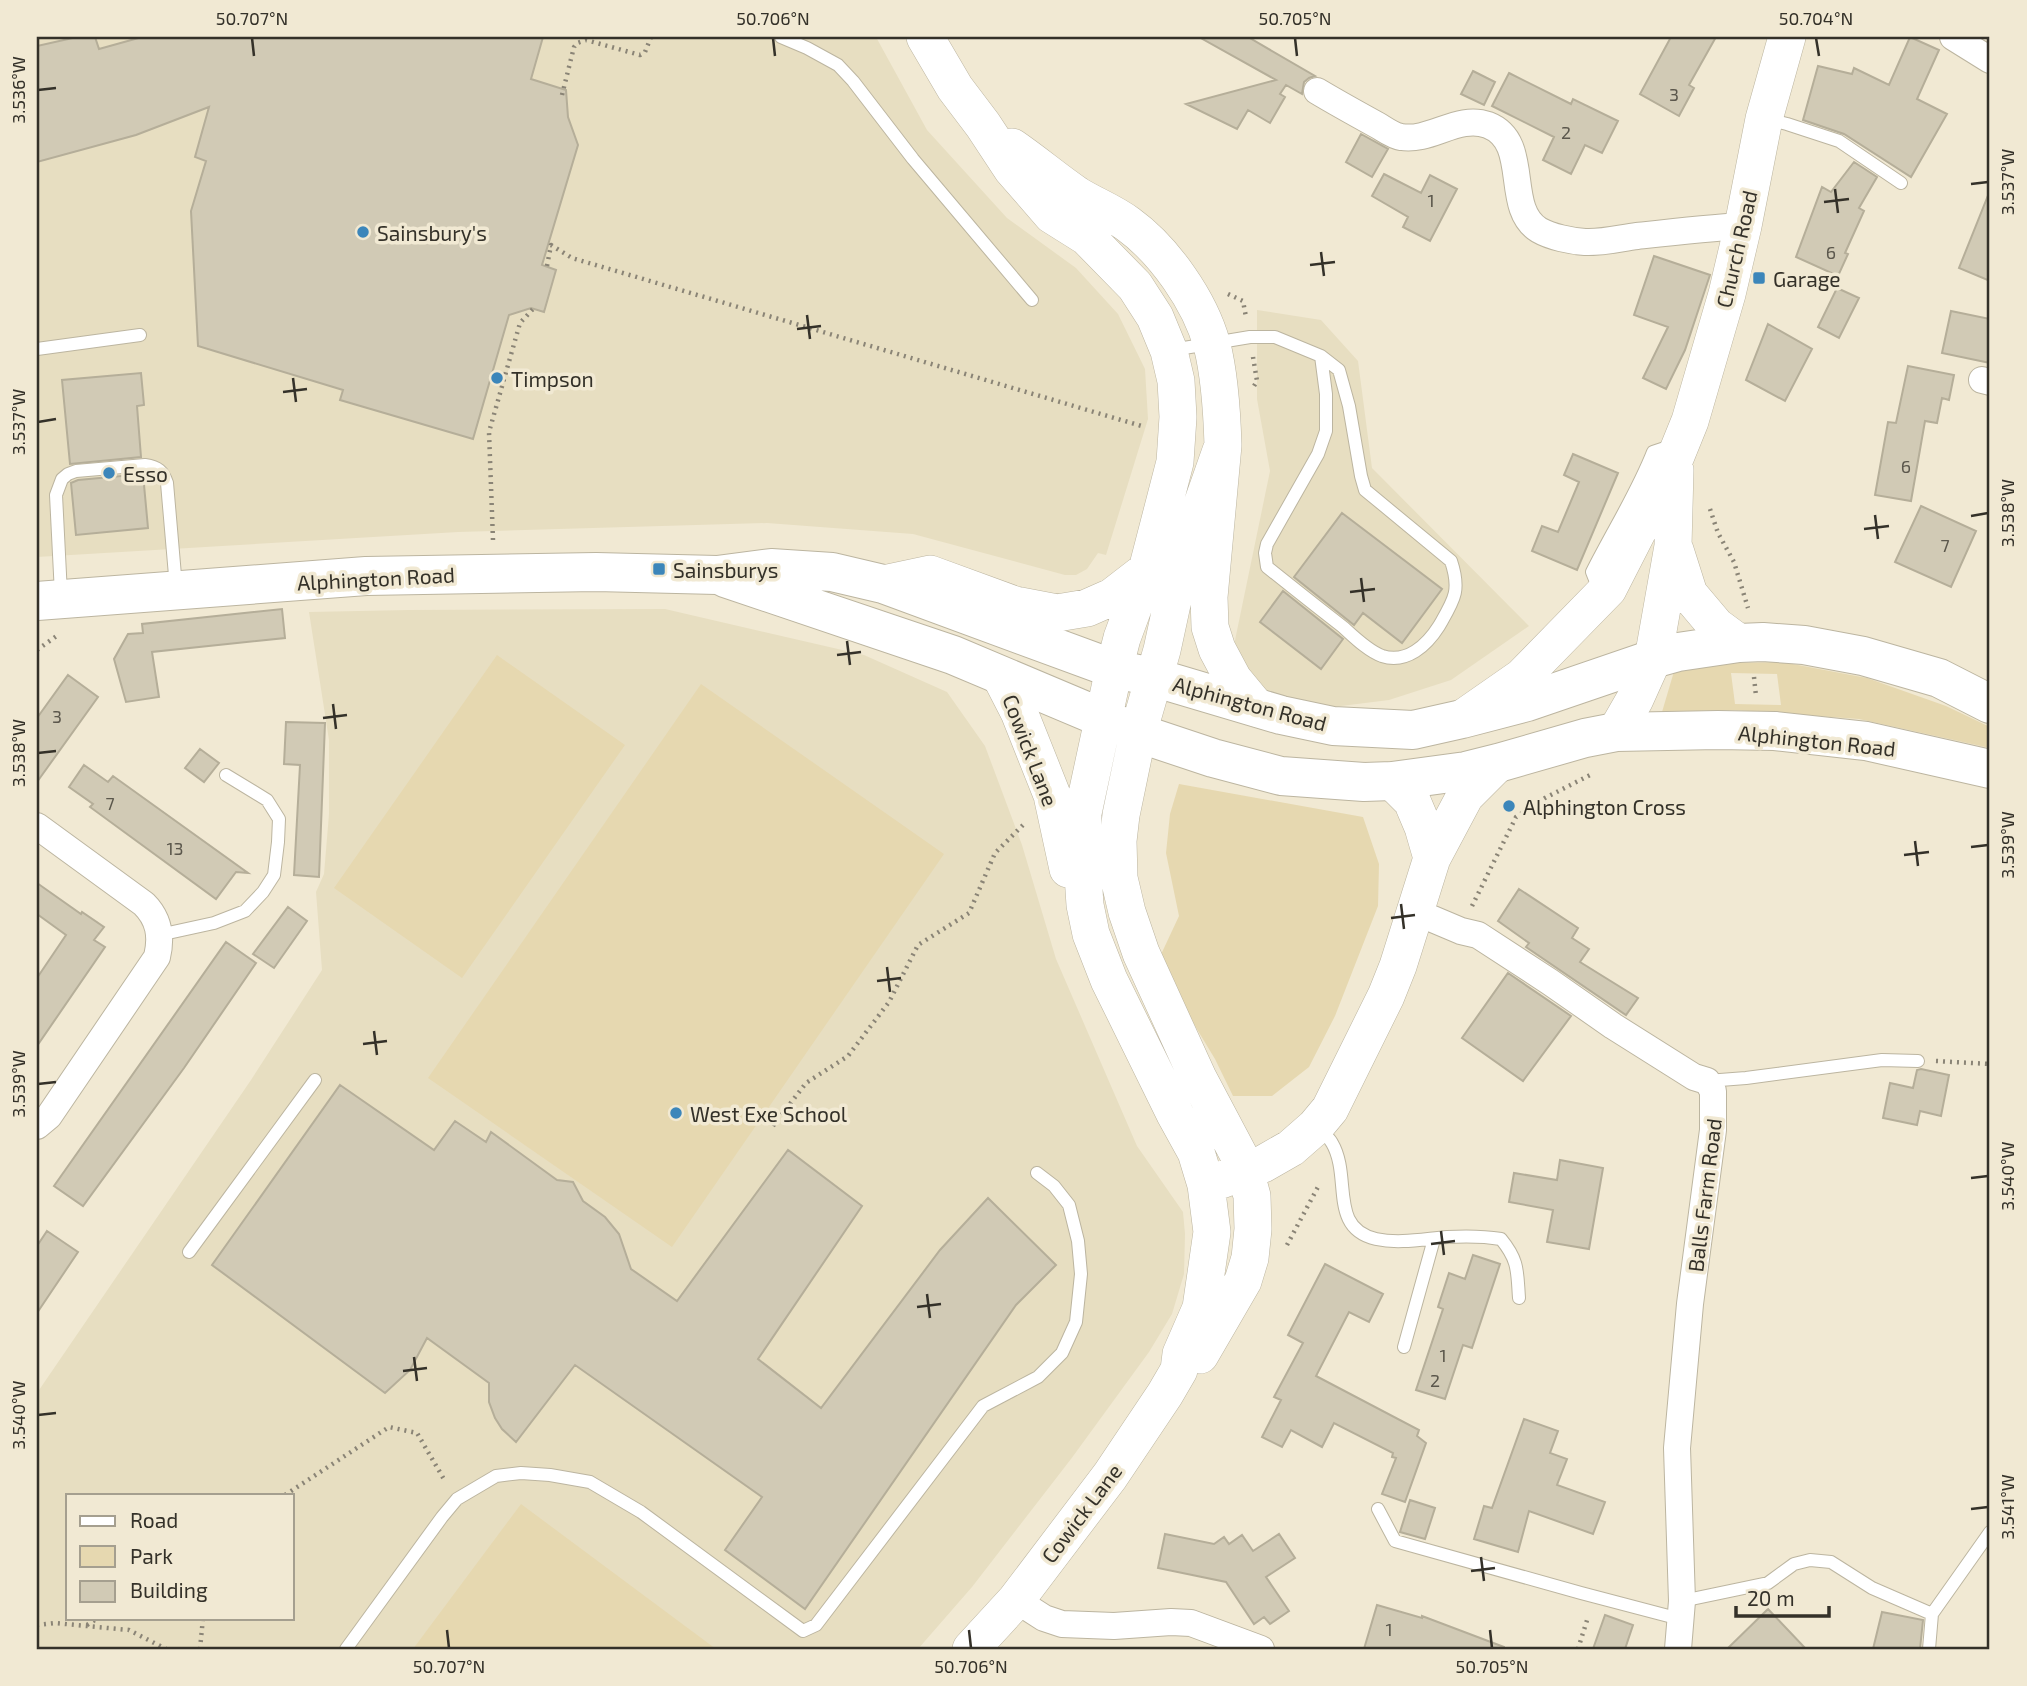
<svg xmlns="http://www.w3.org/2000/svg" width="2027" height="1686" font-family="'Exo 2',sans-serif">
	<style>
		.built { fill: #e7dec1; fill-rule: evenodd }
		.green { fill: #e6d8b0; fill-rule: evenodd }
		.building { fill: #d1cab5; stroke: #b5ae99; stroke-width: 2 }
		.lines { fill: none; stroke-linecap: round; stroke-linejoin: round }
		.lane-casing { stroke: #bcb5a0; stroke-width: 14 }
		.street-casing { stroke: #bcb5a0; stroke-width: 28 }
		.secondary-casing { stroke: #bcb5a0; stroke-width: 38 }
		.highway-casing { stroke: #bcb5a0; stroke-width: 40 }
		.path { stroke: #8a8476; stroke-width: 4.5; stroke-dasharray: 2 5; stroke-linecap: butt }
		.lane { stroke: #fff; stroke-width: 12 }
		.street { stroke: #fff; stroke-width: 26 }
		.secondary { stroke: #fff; stroke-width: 37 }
		.highway { stroke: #fff; stroke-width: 38 }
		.ticks { fill: none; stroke: #343129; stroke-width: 2.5 }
		.poi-dot { fill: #3c86ba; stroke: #f1e9d3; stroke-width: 2.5 }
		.labels { text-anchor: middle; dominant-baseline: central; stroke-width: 7; stroke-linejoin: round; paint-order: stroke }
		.number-label { font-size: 18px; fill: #5b574c }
		.poi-label { font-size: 21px; fill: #343129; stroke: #f1e9d3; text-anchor: start }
		.street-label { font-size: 21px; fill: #343129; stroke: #f1e9d3 }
		.neatline { fill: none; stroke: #343129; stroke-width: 2.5 }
		.ticks-label { font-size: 18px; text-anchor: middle; fill: #343129 }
	</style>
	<rect width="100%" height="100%" fill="#f1e9d3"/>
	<!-- built -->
	<path class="built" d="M37 37H876L927 130 1007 218 1076 268 1118 314 1145 369 1148 419 1106 555 1098 553 1087 569 1076 575H1065L913 534 767 523 458 532 37 557Z
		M1257 310 1321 320 1358 361 1372 468 1529 626 1451 680 1389 700 1285 713 1238 684 1233 650 1270 471 1257 399Z
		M665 609 864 655 947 692 985 746 1022 845 1056 959 1137 1146 1183 1212 1185 1234 1184 1274 1172 1314 1149 1352 1071 1459 972 1587 918 1649H37V1393L251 1080 322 970 316 892 324 874 329 814V740L309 612 409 610ZM68 1495H292V1618H68Z"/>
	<!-- green -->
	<path class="green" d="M497 655 625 745 462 978 334 888Z
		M1782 662 1867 678 1946 706 1990 727V748L1859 719 1734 710 1662 712 1675 668 1731 663ZM1731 673 1777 674 1781 705 1735 704Z
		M701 684 944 854 672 1247 428 1078Z
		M1179 784 1363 817 1379 864 1378 906 1335 1016 1309 1067 1272 1096H1233L1215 1059 1157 963 1179 916 1166 853 1170 814Z
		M521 1504 716 1649H413Z"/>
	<!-- building -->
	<path class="building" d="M77 37H95L99 49 142 37H543L531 79 566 90 568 117 578 145 542 265 556 270 544 312 531 308 509 315 473 439 340 400 343 390 198 346 191 211 206 161 195 157 209 107 136 135 37 162V46Z
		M1199 37H1248L1315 76 1309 78 1304 82 1302 94 1286 85 1280 94 1285 97 1270 123 1248 110 1237 129 1186 104 1276 80Z
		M1671 37H1716L1689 85 1694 88 1679 116 1640 94Z
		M1910 37 1939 50 1917 99 1947 114 1911 177 1844 134 1803 120 1818 66 1852 74 1854 68 1889 85Z
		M1473 71 1495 82 1484 105 1461 94Z
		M1509 73 1571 104 1573 99 1618 121 1602 153 1585 145 1571 174 1543 160 1554 137 1492 106Z
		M1361 134 1388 149 1372 177 1346 162Z
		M1854 162 1877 177 1859 208 1864 211 1845 253 1848 254 1838 276 1796 257 1822 187 1831 192Z
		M1384 174 1421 193 1430 175 1457 189 1430 241 1403 227 1408 217 1372 196Z
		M1989 193H1990V281L1959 268Z
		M1654 256 1710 275 1685 350 1666 389 1643 378 1668 327 1634 315Z
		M1837 288 1859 298 1839 338 1818 327Z
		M1951 311 1990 319V363L1942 353Z
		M1768 324 1812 349 1785 401 1746 380Z
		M1908 366 1954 375 1949 400 1942 398 1937 423 1925 421 1911 501 1875 495 1888 422 1896 423Z
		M141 373 144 405 137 406 141 457 70 464 62 380Z
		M1573 454 1618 473 1577 570 1532 551 1542 526 1558 532 1579 482 1564 475Z
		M143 474 148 528 76 535 71 483 78 480Z
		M1921 506 1976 531 1951 587 1895 562Z
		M1342 513 1442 589 1402 643 1363 613 1354 625 1294 577Z
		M1283 591 1343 639 1321 669 1260 622Z
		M282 609 285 638 152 652 159 697 126 702 114 659 128 634 143 633 142 624Z
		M68 675 98 697 37 782V718Z
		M286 722 325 723 319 877 294 875 300 765 284 764Z
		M200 749 219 763 204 782 185 768Z
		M84 765 108 782 113 776 248 873 236 872 216 899 90 807 93 804 69 787Z
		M37 883 81 914 82 912 104 927 94 940 105 947 37 1046V978L66 935 37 914Z
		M1519 889 1578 928 1572 938 1589 949 1580 962 1638 998 1626 1015 1526 947 1529 943 1498 921Z
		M288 907 307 921 274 968 253 954Z
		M226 942 256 963 184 1068 83 1206 54 1186Z
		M1508 973 1571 1016 1523 1081 1462 1038Z
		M1921 1069 1949 1075 1941 1116 1920 1111 1917 1125 1883 1118 1890 1083 1913 1088 1917 1070Z
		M340 1085 434 1150 455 1121 486 1142 491 1132 557 1180 573 1182 583 1201 605 1217 619 1234 631 1269 677 1301 788 1150 862 1206 758 1359 821 1408 940 1250 988 1198 1056 1265 1016 1305 805 1609 725 1550 762 1497 575 1365 516 1442 502 1429 495 1418 489 1402V1383L427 1338 410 1370 385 1393 212 1265Z
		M1560 1160 1603 1168 1589 1249 1547 1242 1553 1210 1509 1202 1514 1173 1557 1180Z
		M47 1231 78 1252 37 1313V1246Z
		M1473 1255 1500 1264 1472 1348 1463 1345 1445 1399 1416 1390 1443 1309 1438 1307 1449 1273 1465 1279Z
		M1325 1264 1383 1294 1369 1322 1349 1312 1316 1376 1419 1430 1417 1436 1426 1443 1405 1502 1382 1494 1396 1458 1392 1457 1393 1453 1334 1423 1322 1447 1291 1430 1282 1447 1262 1437 1281 1400 1274 1397 1303 1343 1288 1335Z
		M1524 1419 1558 1431 1550 1453 1567 1459 1557 1485 1605 1502 1593 1534 1529 1511 1518 1552 1474 1539 1484 1506 1492 1508Z
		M1410 1500 1435 1508 1425 1539 1400 1532Z
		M1165 1534 1214 1544 1224 1537 1229 1544 1242 1535 1253 1551 1279 1534 1295 1558 1266 1577 1289 1611 1270 1624 1264 1617 1254 1624 1226 1582 1158 1568Z
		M1377 1605 1422 1618V1616L1504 1647V1649H1364Z
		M1768 1609 1806 1649H1727Z
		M1882 1612 1923 1620 1920 1649H1873Z
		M1605 1615 1633 1625 1625 1649H1593Z"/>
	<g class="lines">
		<defs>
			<path id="lane" d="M781 37 807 48 838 65 853 81 913 159 1032 300
				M1767 119 1787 124 1839 141 1901 183
				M37 349 140 335
				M1172 350 1250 337H1275L1321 356 1339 370 1349 406 1361 476 1365 490 1451 561C1461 591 1454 600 1439 626 1427 645 1407 664 1382 656 1368 651 1354 637 1343 627 1317 607 1292 587 1267 567L1265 553 1267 544 1318 454 1326 431V394L1321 356
				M1600 592 1592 572C1612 532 1637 493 1653 452L1674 445
				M61 594 56 495 62 479 68 474 76 471 145 465C158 467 163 471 167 483L176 587
				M159 935 214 923 245 911 263 892 274 875 278 842 279 819 267 800 226 775
				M1707 1081 1746 1078 1882 1060 1918 1061
				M1317 1128C1322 1132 1329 1137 1332 1143 1352 1177 1328 1228 1376 1239 1399 1244 1423 1239 1447 1237 1465 1236 1483 1236 1501 1239 1519 1261 1517 1271 1519 1298
				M189 1252 315 1080
				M1404 1347 1434 1239
				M1378 1509 1395 1541 1581 1593 1680 1619
				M1682 1601 1768 1583 1794 1564 1810 1560 1831 1562 1872 1588 1932 1614
				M346 1649 442 1517 457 1499 496 1476 521 1473 550 1475 590 1482 641 1512 803 1631 816 1625 983 1406 1038 1377 1062 1353 1076 1322 1081 1274 1078 1241 1069 1205 1054 1186 1037 1173
				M1929 1649 1932 1614 1990 1532"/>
			<path id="street" d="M1953 37 1990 60
				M1317 91C1337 103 1357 114 1377 125 1384 129 1393 136 1401 137 1431 142 1458 114 1488 125 1532 142 1503 208 1539 230 1551 237 1571 241 1585 242 1602 243 1621 238 1637 236 1673 232 1708 228 1743 226
				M1982 380 1990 382
				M37 826 144 904C159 919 162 936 157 957L49 1116 37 1126
				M1416 912 1461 931 1478 935 1550 982 1613 1026 1694 1077 1707 1081 1713 1091V1130L1690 1304 1677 1448 1682 1601 1678 1649
				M1016 1600 1044 1618 1062 1624 1114 1626 1171 1622 1191 1623 1261 1649"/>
			<path id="secondary" d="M925 37 955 88 983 125 1012 169 1052 215 1087 237 1135 286 1155 317 1169 351 1176 381 1178 417 1175 462 1147 570 1122 638 1114 669 1083 813 1082 860 1085 905 1091 934 1109 980 1175 1114 1196 1152 1206 1185 1212 1232 1201 1308 1181 1354 1179 1370 1165 1394 1110 1476 1016 1600 971 1649
				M1012 147C1034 162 1055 180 1077 195 1093 205 1112 212 1128 224 1164 250 1200 301 1212 345 1220 377 1222 413 1223 445L1209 597 1210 627 1217 649 1233 679 1257 708
				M1675 550 1689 594 1716 626 1739 643
				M883 584 930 574 1015 605 1057 613 1087 608 1112 597 1147 570
				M1000 675 1019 712 1052 795 1068 869
				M1466 716 1522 677 1608 589 1675 458 1690 421 1727 294 1743 226 1764 119 1787 37
				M1616 732 1635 699 1653 659 1673 546 1675 470
				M1392 781 1412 801 1423 827 1432 858
				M1221 1180 1263 1164 1291 1148 1315 1127 1330 1109 1386 996 1398 966 1432 858 1465 796 1498 763
				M1200 1355 1243 1281 1250 1258 1253 1229 1252 1196 1243 1163 1198 1078 1141 953 1127 912 1119 878 1118 841 1121 815 1138 733 1162 650 1180 567 1223 445"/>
			<path id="highway" d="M725 578 953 655 1138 733 1213 758 1281 776 1364 782 1392 781 1466 771 1498 763 1585 738 1616 732 1718 730 1775 731 1866 741 1990 769
				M37 601 366 576 596 572 717 575 771 568 832 572 883 584 1114 669 1153 677 1281 715 1333 726 1413 730 1462 719 1527 702 1653 659 1678 652 1739 643 1763 642 1804 645 1863 656 1939 678 1990 704"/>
		</defs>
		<!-- lane casing -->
		<use href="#lane" class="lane-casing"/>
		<!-- street casing -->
		<use href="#street" class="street-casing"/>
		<!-- secondary casing -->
		<use href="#secondary" class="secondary-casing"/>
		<!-- highway casing -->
		<use href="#highway" class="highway-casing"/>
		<!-- path -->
		<path class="path" d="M562 95 574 47 577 43 586 40 640 55 645 52 651 37
			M547 266 551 245 572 258 1145 427
			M1228 294 1243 301 1246 317
			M1253 357 1257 381 1254 386
			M1710 509 1718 533 1734 562 1748 608
			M493 540 489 432 520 323 533 309
			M37 650 58 635
			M1754 677 1756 696
			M1472 906 1516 817 1545 798 1590 775
			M1936 1061 1990 1064
			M773 1126 806 1083 848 1056 889 1002 918 945 969 913 995 853 1023 825
			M1287 1245 1319 1185
			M285 1495 389 1427 417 1433 445 1481
			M37 1625 55 1623 129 1630 166 1649
			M87 1625 98 1618
			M200 1649 203 1618
			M1578 1649 1588 1617"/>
		<!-- lane -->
		<use href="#lane" class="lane"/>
		<!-- street -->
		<use href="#street" class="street"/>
		<!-- secondary -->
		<use href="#secondary" class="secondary"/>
		<!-- highway -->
		<use href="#highway" class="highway"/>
	</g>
	<!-- ticks -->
	<path class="ticks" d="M252 38 254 56M773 38 775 56M1295 38 1297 56M1816 38 1819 56M38 90 56 88M1971 184 1988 182M1835 189 1838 213M1824 202 1849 199M1321 252 1324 276M1310 265 1335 262M807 315 810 339M797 329 821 326M293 378 296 402M283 392 307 389M38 422 56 419M1875 515 1878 539M1971 516 1988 513M1864 529 1889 526M1361 578 1364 602M1350 592 1375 589M847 641 850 665M837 655 861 652M333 704 336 729M323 718 347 715M38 753 56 751M1915 841 1918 866M1971 847 1988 845M1904 855 1929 852M1401 904 1404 929M1391 918 1415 915M887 967 890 992M877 981 901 978M374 1031 377 1055M363 1044 387 1041M38 1084 56 1082M1971 1178 1988 1176M1441 1231 1444 1255M1431 1244 1455 1241M927 1294 930 1318M917 1307 941 1304M414 1357 417 1381M403 1371 427 1368M38 1415 56 1413M1971 1509 1988 1507M1481 1557 1484 1581M1471 1571 1495 1568M447 1630 449 1648M969 1630 971 1648M1490 1630 1492 1648"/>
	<!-- markers -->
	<g class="poi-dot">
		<circle cx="363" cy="232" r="7"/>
		<rect x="1752" y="271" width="14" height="14" rx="3.5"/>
		<circle cx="497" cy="378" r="7"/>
		<circle cx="109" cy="473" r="7"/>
		<rect x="652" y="562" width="14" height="14" rx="3.5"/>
		<circle cx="1509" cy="806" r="7"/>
		<circle cx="676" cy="1113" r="7"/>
	</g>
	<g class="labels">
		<!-- number labels -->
		<g class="number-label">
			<text x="1674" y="94">3</text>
			<text x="1566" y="132">2</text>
			<text x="1431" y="200">1</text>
			<text x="1831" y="252">6</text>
			<text x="1906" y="466">6</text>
			<text x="1945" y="545">7</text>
			<text x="57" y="716">3</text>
			<text x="110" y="803">7</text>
			<text x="175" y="848">13</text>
			<text x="1443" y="1355">1</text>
			<text x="1435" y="1380">2</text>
			<text x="1389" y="1629">1</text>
		</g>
		<!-- poi labels -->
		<g class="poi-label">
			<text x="377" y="232">Sainsbury's</text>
			<text x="1773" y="278">Garage</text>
			<text x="511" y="378">Timpson</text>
			<text x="123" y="473">Esso</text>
			<text x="673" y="569">Sainsburys</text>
			<text x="1523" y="806">Alphington Cross</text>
			<text x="690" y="1113">West Exe School</text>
		</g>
		<!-- street labels -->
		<g class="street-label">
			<text transform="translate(1736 249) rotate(-77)">Church Road</text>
			<text transform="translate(376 578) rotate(-3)">Alphington Road</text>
			<text transform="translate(1250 703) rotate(15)">Alphington Road</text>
			<text transform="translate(1817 740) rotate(6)">Alphington Road</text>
			<text transform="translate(1031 750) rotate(69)">Cowick Lane</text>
			<text transform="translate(1704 1195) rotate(-83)">Balls Farm Road</text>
			<text transform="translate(1081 1513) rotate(-53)">Cowick Lane</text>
		</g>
	</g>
	<!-- border -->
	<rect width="2027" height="1686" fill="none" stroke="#f1e9d3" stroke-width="77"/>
	<!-- legend -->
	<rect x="66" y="1494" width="228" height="126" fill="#f1e9d3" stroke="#a59f8f" stroke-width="2"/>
	<rect x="80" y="1516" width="35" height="10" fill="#ffffff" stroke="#a59f8f" stroke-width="2"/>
	<text x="130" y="1528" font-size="21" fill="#343129">Road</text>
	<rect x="80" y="1546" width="35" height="21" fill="#e6d8b0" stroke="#a59f8f" stroke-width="2"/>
	<text x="130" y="1564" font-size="21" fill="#343129">Park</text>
	<rect x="80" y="1581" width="35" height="21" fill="#d1cab5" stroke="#a59f8f" stroke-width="2"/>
	<text x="130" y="1598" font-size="21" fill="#343129">Building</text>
	<!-- scale -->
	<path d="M1736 1606v10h93v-10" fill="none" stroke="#343129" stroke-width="3.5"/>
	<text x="1747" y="1606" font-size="21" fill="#343129" stroke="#f1e9d3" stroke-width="5" paint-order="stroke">20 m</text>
	<rect x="38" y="38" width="1950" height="1610" class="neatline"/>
	<g class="ticks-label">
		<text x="252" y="25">50.707°N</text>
		<text x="773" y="25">50.706°N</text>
		<text x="1295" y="25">50.705°N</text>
		<text x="1816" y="25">50.704°N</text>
		<text transform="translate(19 90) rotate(-90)" y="6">3.536°W</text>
		<text transform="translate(2008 182) rotate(-90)" y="6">3.537°W</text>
		<text transform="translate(19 422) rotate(-90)" y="6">3.537°W</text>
		<text transform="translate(2008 513) rotate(-90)" y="6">3.538°W</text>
		<text transform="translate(19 753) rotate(-90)" y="6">3.538°W</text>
		<text transform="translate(2008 845) rotate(-90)" y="6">3.539°W</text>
		<text transform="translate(19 1084) rotate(-90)" y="6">3.539°W</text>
		<text transform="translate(2008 1176) rotate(-90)" y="6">3.540°W</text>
		<text transform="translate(19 1415) rotate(-90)" y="6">3.540°W</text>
		<text transform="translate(2008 1507) rotate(-90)" y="6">3.541°W</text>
		<text x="449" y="1673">50.707°N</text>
		<text x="971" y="1673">50.706°N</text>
		<text x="1492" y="1673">50.705°N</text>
	</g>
</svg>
